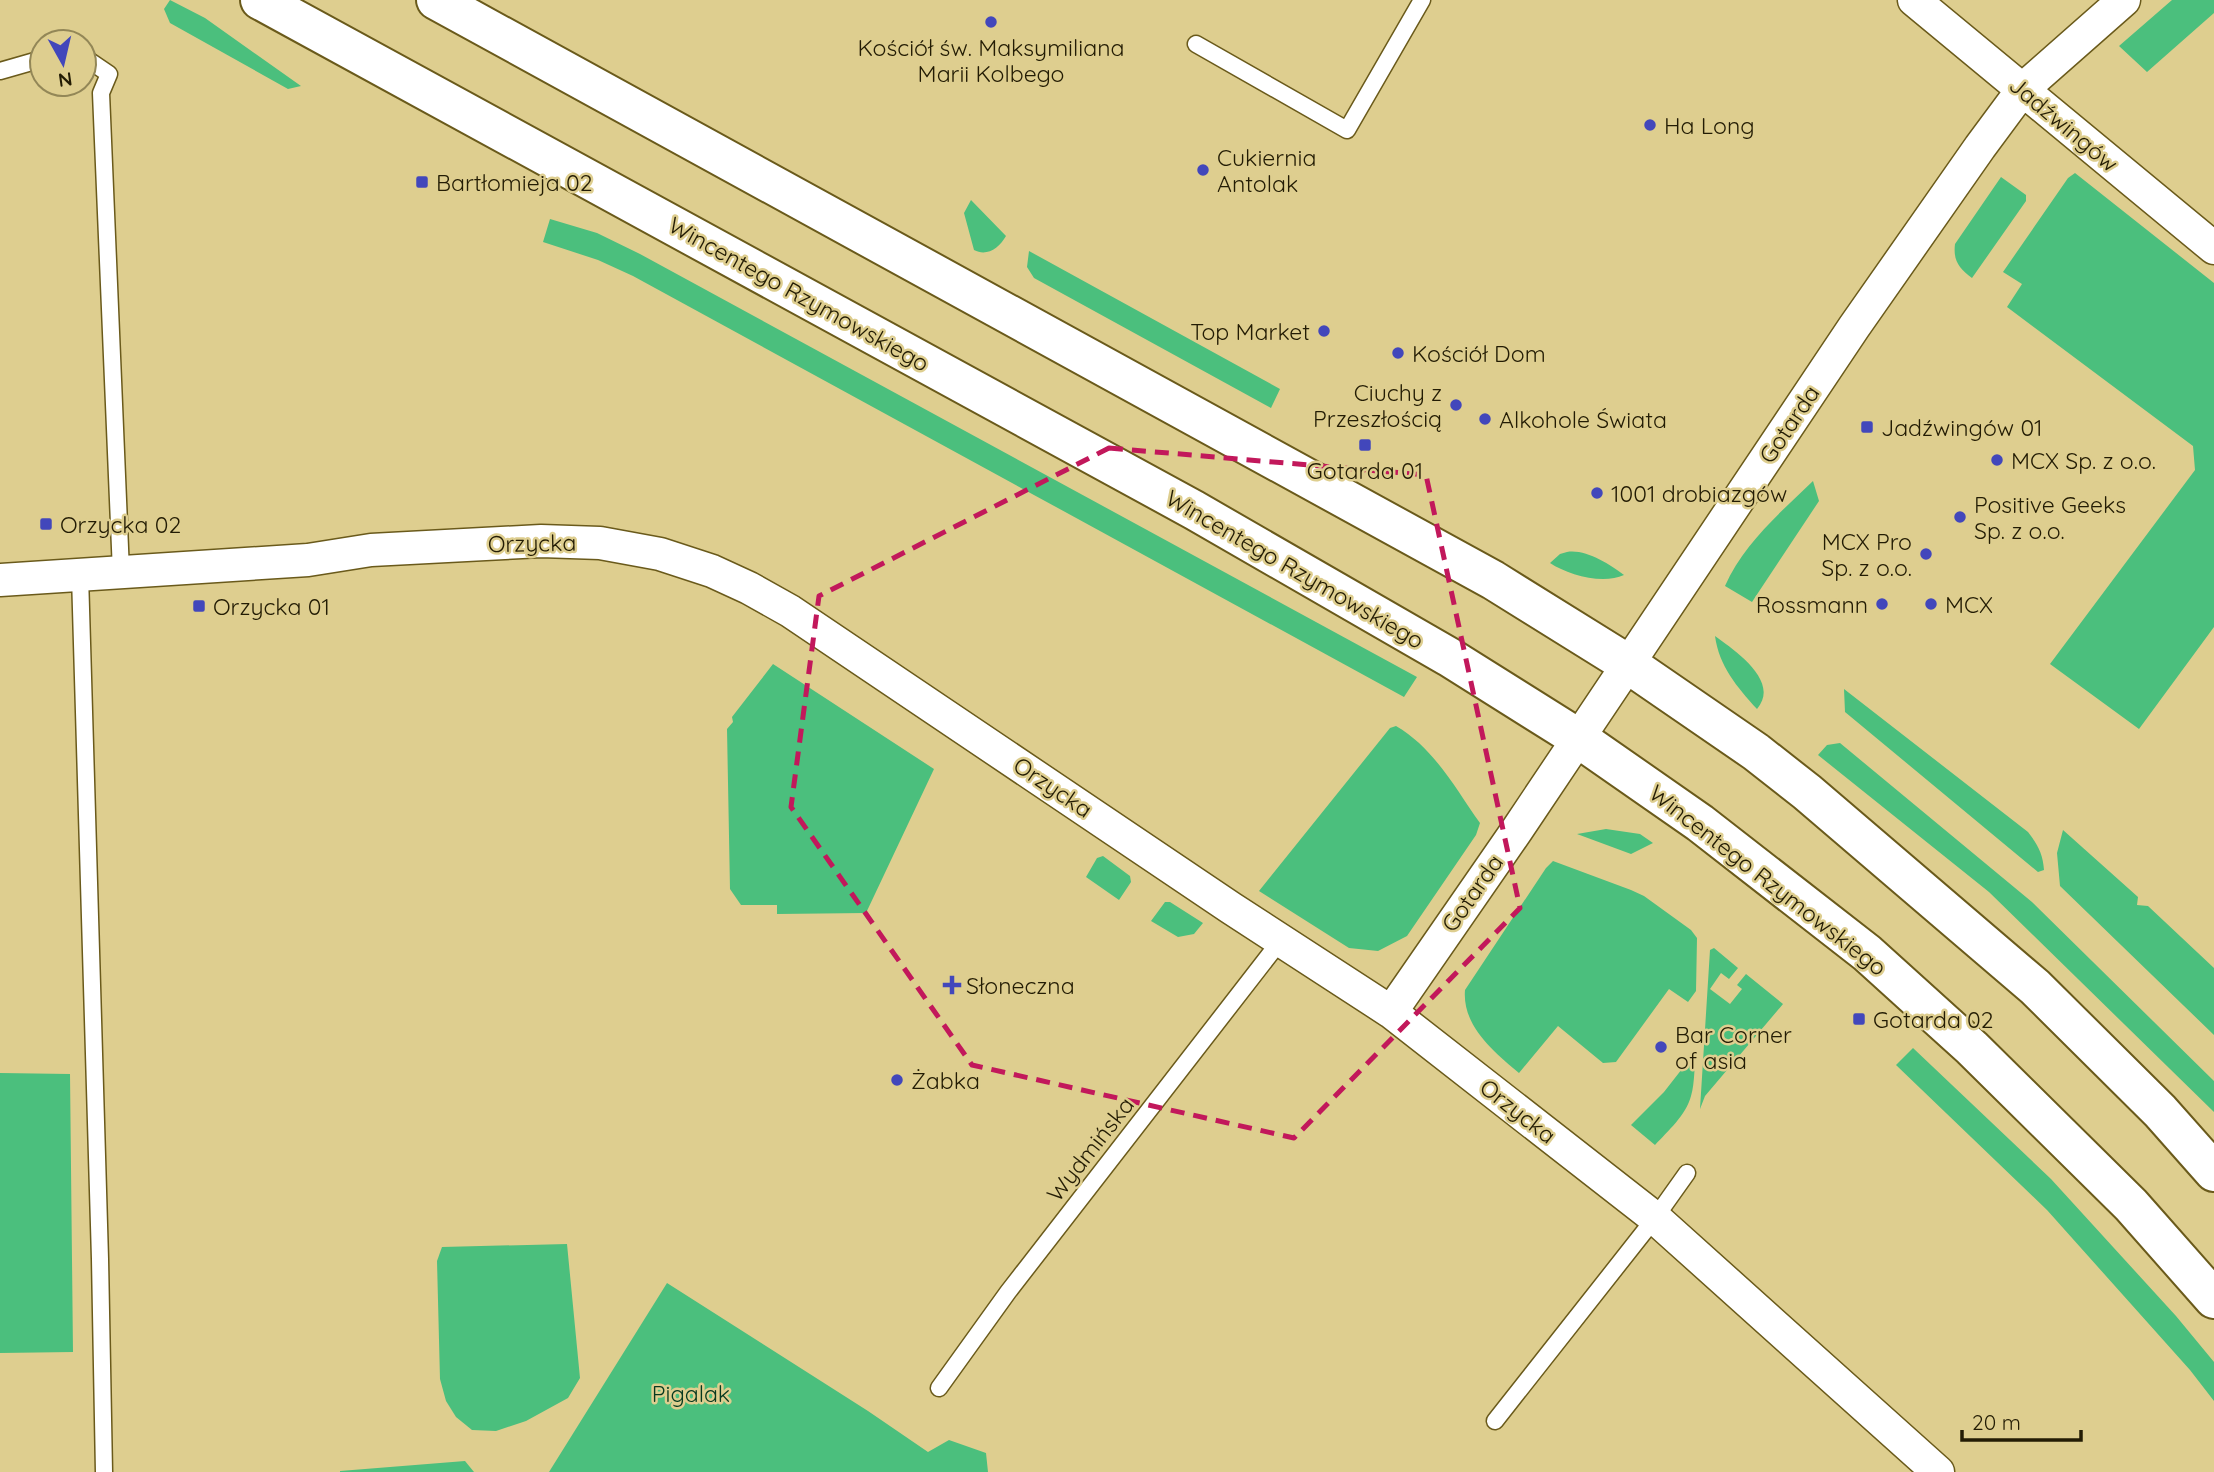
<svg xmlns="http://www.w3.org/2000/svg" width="2214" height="1472" font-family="Quicksand,sans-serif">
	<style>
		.green { fill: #4bbf7d }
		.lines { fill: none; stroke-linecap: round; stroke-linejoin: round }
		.service-casing { stroke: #6a5a1b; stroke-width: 19 }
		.minor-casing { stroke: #6a5a1b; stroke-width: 35 }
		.primary-casing { stroke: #6a5a1b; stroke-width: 42 }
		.service { stroke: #fff; stroke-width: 16 }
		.minor { stroke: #fff; stroke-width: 32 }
		.primary { stroke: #fff; stroke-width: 38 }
		.marked { fill: none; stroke: #c2185b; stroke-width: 5; stroke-dasharray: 14 9; stroke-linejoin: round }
		.poi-dot { fill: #4247bb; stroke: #dece8f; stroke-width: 2.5 }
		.labels { text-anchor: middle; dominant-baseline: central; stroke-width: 5; stroke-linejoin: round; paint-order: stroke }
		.poi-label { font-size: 23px; fill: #231c04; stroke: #dece8f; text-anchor: start }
		.street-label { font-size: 23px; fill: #231c04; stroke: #dece8f }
		.park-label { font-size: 23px; fill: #06391f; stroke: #dece8f }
	</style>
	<rect width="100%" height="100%" fill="#dece8f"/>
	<!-- green -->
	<path class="green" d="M170 0 205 18 301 86 288 89 170 23 164 9Z
		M2172 0H2214V13L2147 72 2119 46Z
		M2075 173 2214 283V627L2139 729 2050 664 2195 470 2193 446 2007 307 2022 284 2003 272 2068 178Z
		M2001 177 2026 195V201L1972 278C1959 268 1953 261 1955 244Z
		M971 200 1006 236C999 248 987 257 974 250L964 213Z
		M550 219 597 233 640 254 1417 677 1404 697 633 276 598 260 543 242Z
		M1029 251 1280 389 1271 408 1034 278 1027 267Z
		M1813 481 1819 501 1752 602 1725 586C1744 543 1780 513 1813 481Z
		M1567 552C1586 549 1609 564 1624 575 1603 585 1568 575 1550 563L1560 554Z
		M1715 636C1734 650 1781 681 1757 709 1737 687 1719 666 1715 636Z
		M773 664 934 769 866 913 777 914V905H741L730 889 727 729 733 722 732 717Z
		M1844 689 2028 832C2038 845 2043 854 2044 870L2038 872 1845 712Z
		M1396 726C1434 748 1455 788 1480 823L1476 835 1407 936 1378 951 1349 948 1259 891 1390 728Z
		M1840 743 2032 902 2214 1081V1112L1989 892 1818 755 1827 745Z
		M1606 829 1640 834 1653 843 1631 854 1577 834Z
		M2063 830 2138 897 2137 905 2148 906 2214 968V1035L2060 886 2057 853Z
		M1103 856 1130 876 1131 882 1119 900 1086 877 1097 858Z
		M1553 861 1631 890 1644 896 1691 930 1697 938 1696 991 1688 1002 1669 989 1616 1062 1603 1063 1558 1026 1519 1073C1494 1052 1462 1026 1465 990L1546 868Z
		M1165 902H1170L1203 923 1194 934 1178 937 1151 921Z
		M1714 948 1738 968 1729 979 1721 973 1710 989 1730 1004 1742 989 1737 985 1746 974 1783 1004 1705 1096 1700 1109 1710 950Z
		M1913 1048 2051 1179 2176 1316 2214 1362V1401L2190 1370 2047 1210 1896 1065Z
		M1696 1051C1694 1066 1695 1082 1691 1096 1686 1115 1668 1131 1655 1145L1631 1125 1664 1092Z
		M0 1073 70 1074 73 1352 0 1353Z
		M567 1244 580 1378 568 1398 526 1421 496 1431 472 1430 456 1417 446 1401 440 1379 437 1261 442 1247Z
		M667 1283 868 1411 928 1452 949 1440 986 1453 988 1472H549Z
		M465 1461 474 1472H340V1471Z"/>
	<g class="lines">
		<defs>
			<path id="service" d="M1196 44 1347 130 1422 0
				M84 57 109 74 101 93 121 572
				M0 71 42 59
				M80 575 100 1259 104 1472
				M939 1388 1008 1292 1281 940
				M1495 1421 1655 1218 1687 1173"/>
			<path id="minor" d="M1914 0 2214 248
				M0 580 308 560 371 550 541 541 600 543 660 554 712 571 749 588 790 611 1231 908 1391 1012 1655 1218 1938 1472
				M1391 1012 1517 830 1854 327 1980 147 2023 89 2124 0"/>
			<path id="primary" d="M260 0 1194 510 1449 657 1578 738 1700 823 1867 953 1972 1048 2131 1205 2214 1299
				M436 0 1493 580 1628 664 1756 752 1807 792 2035 987 2160 1111 2214 1172"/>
		</defs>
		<!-- service casing -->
		<use href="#service" class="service-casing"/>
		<!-- minor casing -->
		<use href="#minor" class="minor-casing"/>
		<!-- primary casing -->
		<use href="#primary" class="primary-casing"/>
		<!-- service -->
		<use href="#service" class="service"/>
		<!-- minor -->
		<use href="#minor" class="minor"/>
		<!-- primary -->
		<use href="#primary" class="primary"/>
	</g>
	<!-- marked area -->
	<path class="marked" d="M1109 448 1426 475 1520 908 1294 1138 972 1065 791 807 819 596Z"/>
	<!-- markers -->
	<g class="poi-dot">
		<circle cx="991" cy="22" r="7"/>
		<circle cx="1650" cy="125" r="7"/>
		<circle cx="1203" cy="170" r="7"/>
		<rect x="415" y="175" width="14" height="14" rx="3.5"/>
		<circle cx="1324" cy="331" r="7"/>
		<circle cx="1398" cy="353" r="7"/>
		<circle cx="1456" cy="405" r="7"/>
		<circle cx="1485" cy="419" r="7"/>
		<rect x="1860" y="420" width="14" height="14" rx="3.5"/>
		<rect x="1358" y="438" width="14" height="14" rx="3.5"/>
		<circle cx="1997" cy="460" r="7"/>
		<circle cx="1597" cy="493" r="7"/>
		<circle cx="1960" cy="517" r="7"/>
		<rect x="39" y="517" width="14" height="14" rx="3.5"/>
		<circle cx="1926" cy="554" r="7"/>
		<circle cx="1882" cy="604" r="7"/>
		<circle cx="1931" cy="604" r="7"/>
		<rect x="192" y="599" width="14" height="14" rx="3.5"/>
		<path d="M948.5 974.5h7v7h7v7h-7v7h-7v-7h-7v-7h7z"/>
		<rect x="1852" y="1012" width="14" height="14" rx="3.5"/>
		<circle cx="1661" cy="1047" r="7"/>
		<circle cx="897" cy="1080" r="7"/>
	</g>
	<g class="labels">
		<!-- poi labels -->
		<g class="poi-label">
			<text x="991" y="47" text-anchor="middle">Kościół św. Maksymiliana<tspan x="991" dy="26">Marii Kolbego</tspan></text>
			<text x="1664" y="125">Ha Long</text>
			<text x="1217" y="157">Cukiernia<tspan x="1217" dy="26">Antolak</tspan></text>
			<text x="436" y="182">Bartłomieja 02</text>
			<text x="1310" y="331" text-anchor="end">Top Market</text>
			<text x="1412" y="353">Kościół Dom</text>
			<text x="1442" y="392" text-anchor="end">Ciuchy z<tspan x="1442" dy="26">Przeszłością</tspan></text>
			<text x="1499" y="419">Alkohole Świata</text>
			<text x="1881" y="427">Jadźwingów 01</text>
			<text x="2011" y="460">MCX Sp. z o.o.</text>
			<text x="1365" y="470" text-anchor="middle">Gotarda 01</text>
			<text x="1611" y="493">1001 drobiazgów</text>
			<text x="1974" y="504">Positive Geeks<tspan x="1974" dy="26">Sp. z o.o.</tspan></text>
			<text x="60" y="524">Orzycka 02</text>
			<text x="1912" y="541" text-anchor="end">MCX Pro<tspan x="1912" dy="26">Sp. z o.o.</tspan></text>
			<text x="1868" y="604" text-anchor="end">Rossmann</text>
			<text x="1945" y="604">MCX</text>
			<text x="213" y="606">Orzycka 01</text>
			<text x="966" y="985">Słoneczna</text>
			<text x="1873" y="1019">Gotarda 02</text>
			<text x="1675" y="1034">Bar Corner<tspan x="1675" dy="26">of asia</tspan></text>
			<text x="911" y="1080">Żabka</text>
		</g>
		<!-- street labels -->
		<g class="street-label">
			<text transform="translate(2064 124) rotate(40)">Jadźwingów</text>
			<text transform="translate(799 294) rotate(29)">Wincentego Rzymowskiego</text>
			<text transform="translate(1789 424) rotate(-56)">Gotarda</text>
			<text transform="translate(532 543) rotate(-1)">Orzycka</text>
			<text transform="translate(1295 569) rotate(30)">Wincentego Rzymowskiego</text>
			<text transform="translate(1053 787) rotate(34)">Orzycka</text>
			<text transform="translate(1768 880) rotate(38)">Wincentego Rzymowskiego</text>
			<text transform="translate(1472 893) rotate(-55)">Gotarda</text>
			<text transform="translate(1518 1111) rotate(38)">Orzycka</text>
			<text transform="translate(1090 1149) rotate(-52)">Wydmińska</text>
		</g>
		<!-- park labels -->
		<g class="park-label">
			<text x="691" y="1393">Pigalak</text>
		</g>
	</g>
	<!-- north arrow -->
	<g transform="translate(63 63) rotate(172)"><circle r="33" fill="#dece8f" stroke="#938757" stroke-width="2"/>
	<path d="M0-5L12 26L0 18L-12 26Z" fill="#4247bb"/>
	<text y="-10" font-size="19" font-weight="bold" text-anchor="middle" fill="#231c04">N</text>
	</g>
	<!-- scale -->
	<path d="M1962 1430v10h119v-10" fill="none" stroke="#231c04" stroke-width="3.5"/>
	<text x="1972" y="1430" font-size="21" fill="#231c04" stroke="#dece8f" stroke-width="5" paint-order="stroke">20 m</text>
</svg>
